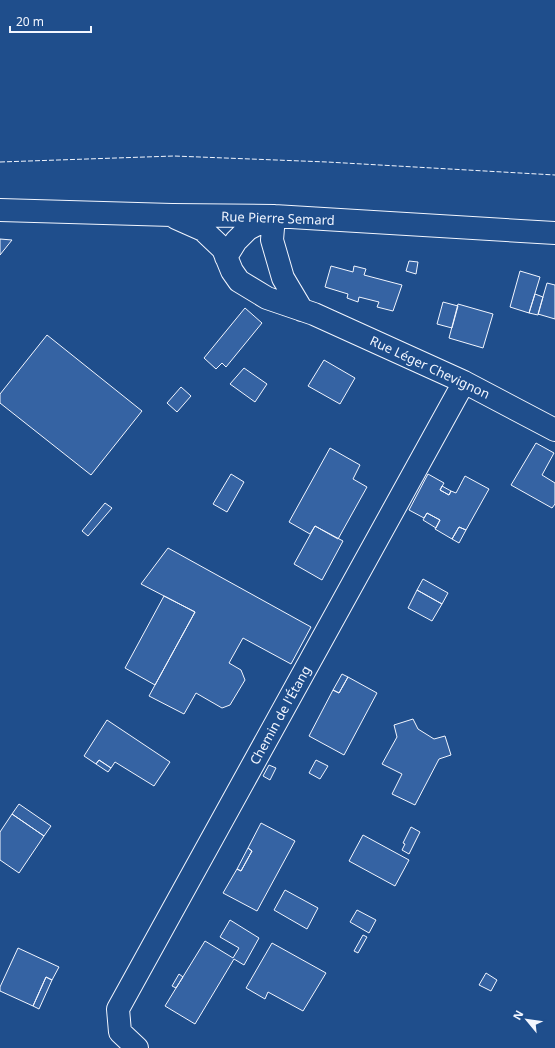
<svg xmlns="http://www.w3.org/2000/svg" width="555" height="1048" font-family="'Noto Sans',sans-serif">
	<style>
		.building { fill: #3563a3; stroke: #f2f6ff }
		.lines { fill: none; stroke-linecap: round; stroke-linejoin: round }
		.minor-casing { stroke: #f2f6ff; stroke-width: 24 }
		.minor { stroke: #1f4e8c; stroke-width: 22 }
		.fence { stroke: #f2f6ff; stroke-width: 1; stroke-dasharray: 5 2; stroke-linecap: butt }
		.labels { text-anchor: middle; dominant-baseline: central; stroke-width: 3; stroke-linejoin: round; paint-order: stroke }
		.street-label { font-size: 13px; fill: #f2f6ff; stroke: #1f4e8c }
	</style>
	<rect width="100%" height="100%" fill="#1f4e8c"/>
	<!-- building -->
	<path class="building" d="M0 239 12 240 0 255Z
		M409 261 418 262 416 274 406 271Z
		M331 266 353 272 354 266 366 269 364 275 402 285 393 311 377 307 379 302 359 297 358 302 347 298 348 294 325 287Z
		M520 271 540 277 529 313 510 307Z
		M547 283 555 285V319L538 314Z
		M535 294 543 297 538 315 529 313Z
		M443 302 458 306 452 328 437 324Z
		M458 304 493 314 483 348 449 338Z
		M245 308 262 323 226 367 222 363 216 369 204 358Z
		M47 335 142 411 91 475 0 403V394Z
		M324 360 355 378 340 404 308 386Z
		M244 368 267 384 255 402 230 384Z
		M181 387 191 396 177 412 167 403Z
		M536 443 554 453 542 475 555 483V504L552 508 511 485Z
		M330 448 360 465 353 479 367 487 338 539 315 526 310 534 289 522Z
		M231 474 244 482 227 512 213 504Z
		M428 474 444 483 440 490 449 495 451 491 456 493 465 476 489 489 466 530 459 527 452 539 435 529 440 520 427 513 424 518 409 510Z
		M442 486 451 491 449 495 440 490Z
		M105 503 112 508 88 536 82 531Z
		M427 513 440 520 436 528 423 520Z
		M315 526 343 541 322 580 294 564Z
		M459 527 466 530 459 543 452 539Z
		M168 548 311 627 291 664 243 638 229 663 241 670 245 680 230 705 222 708 196 693 184 714 149 696 195 612 141 584Z
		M423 579 448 593 442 604 417 590Z
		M417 590 442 604 432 621 408 608Z
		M164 596 195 612 155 685 125 668Z
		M342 674 348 677 339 693 333 690Z
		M348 677 377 693 344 755 309 736 333 690 339 693Z
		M413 719 418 729 434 739 445 736 451 755 439 759 415 805 392 794 402 774 382 764 397 737 394 725Z
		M107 720 170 762 154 786 115 762 111 768 99 760 96 764 84 756Z
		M99 760 111 768 108 772 96 764Z
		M316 760 328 766 320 779 309 773Z
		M269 765 276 768 270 780 263 776Z
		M19 804 51 826 44 836 12 814Z
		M12 814 44 836 19 873 0 860V832Z
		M261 823 295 841 257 911 223 893 237 869 241 871 252 851 248 848Z
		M411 827 420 832 409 854 402 850 405 844 403 843Z
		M363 835 409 860 395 886 349 861Z
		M248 848 252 851 241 871 237 869Z
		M285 890 318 908 307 929 274 910Z
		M357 910 376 920 369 933 350 922Z
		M230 920 259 938 244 965 234 959 195 1024 165 1006 205 941 233 958 239 948 220 937Z
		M363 935 367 937 358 953 354 951Z
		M272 943 326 973 303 1011 268 992 265 999 246 988Z
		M18 948 59 967 52 980 46 977 33 1006 0 991V987Z
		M486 973 497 980 491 991 479 985Z
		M179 974 183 977 176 988 172 986Z
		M46 977 52 980 39 1009 33 1006Z"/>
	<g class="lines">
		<defs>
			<path id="minor" d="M0 210 172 215 274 216 555 233
				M274 216 272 240 283 278 302 310
				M176 218 203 230 223 249 232 271 239 281 267 298 314 314 464 382 555 430
				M226 257 236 241 248 229 271 217
				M137 1048 120 1032 118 1009 464 382"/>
		</defs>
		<!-- minor casing -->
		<use href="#minor" class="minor-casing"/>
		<!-- minor -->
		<use href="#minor" class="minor"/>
		<!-- fence -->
		<path class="fence" d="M0 162 174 156 327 162 555 175"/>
	</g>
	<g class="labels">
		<!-- street labels -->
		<g class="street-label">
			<text transform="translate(278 218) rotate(2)">Rue Pierre Semard</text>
			<text transform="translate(430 367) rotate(25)">Rue Léger Chevignon</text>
			<text transform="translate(280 715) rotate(-61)">Chemin de l'Étang</text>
		</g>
	</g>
	<!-- north arrow -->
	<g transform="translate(527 1020) rotate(299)" stroke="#1f4e8c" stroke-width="3" paint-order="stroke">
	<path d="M0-3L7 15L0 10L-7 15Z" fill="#f2f6ff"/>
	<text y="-6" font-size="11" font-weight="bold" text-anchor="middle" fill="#f2f6ff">N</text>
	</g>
	<!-- scale -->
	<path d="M10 26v6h81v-6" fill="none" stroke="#f2f6ff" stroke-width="2"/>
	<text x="16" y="26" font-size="12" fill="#f2f6ff" stroke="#1f4e8c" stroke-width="3" paint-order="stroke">20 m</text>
</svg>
